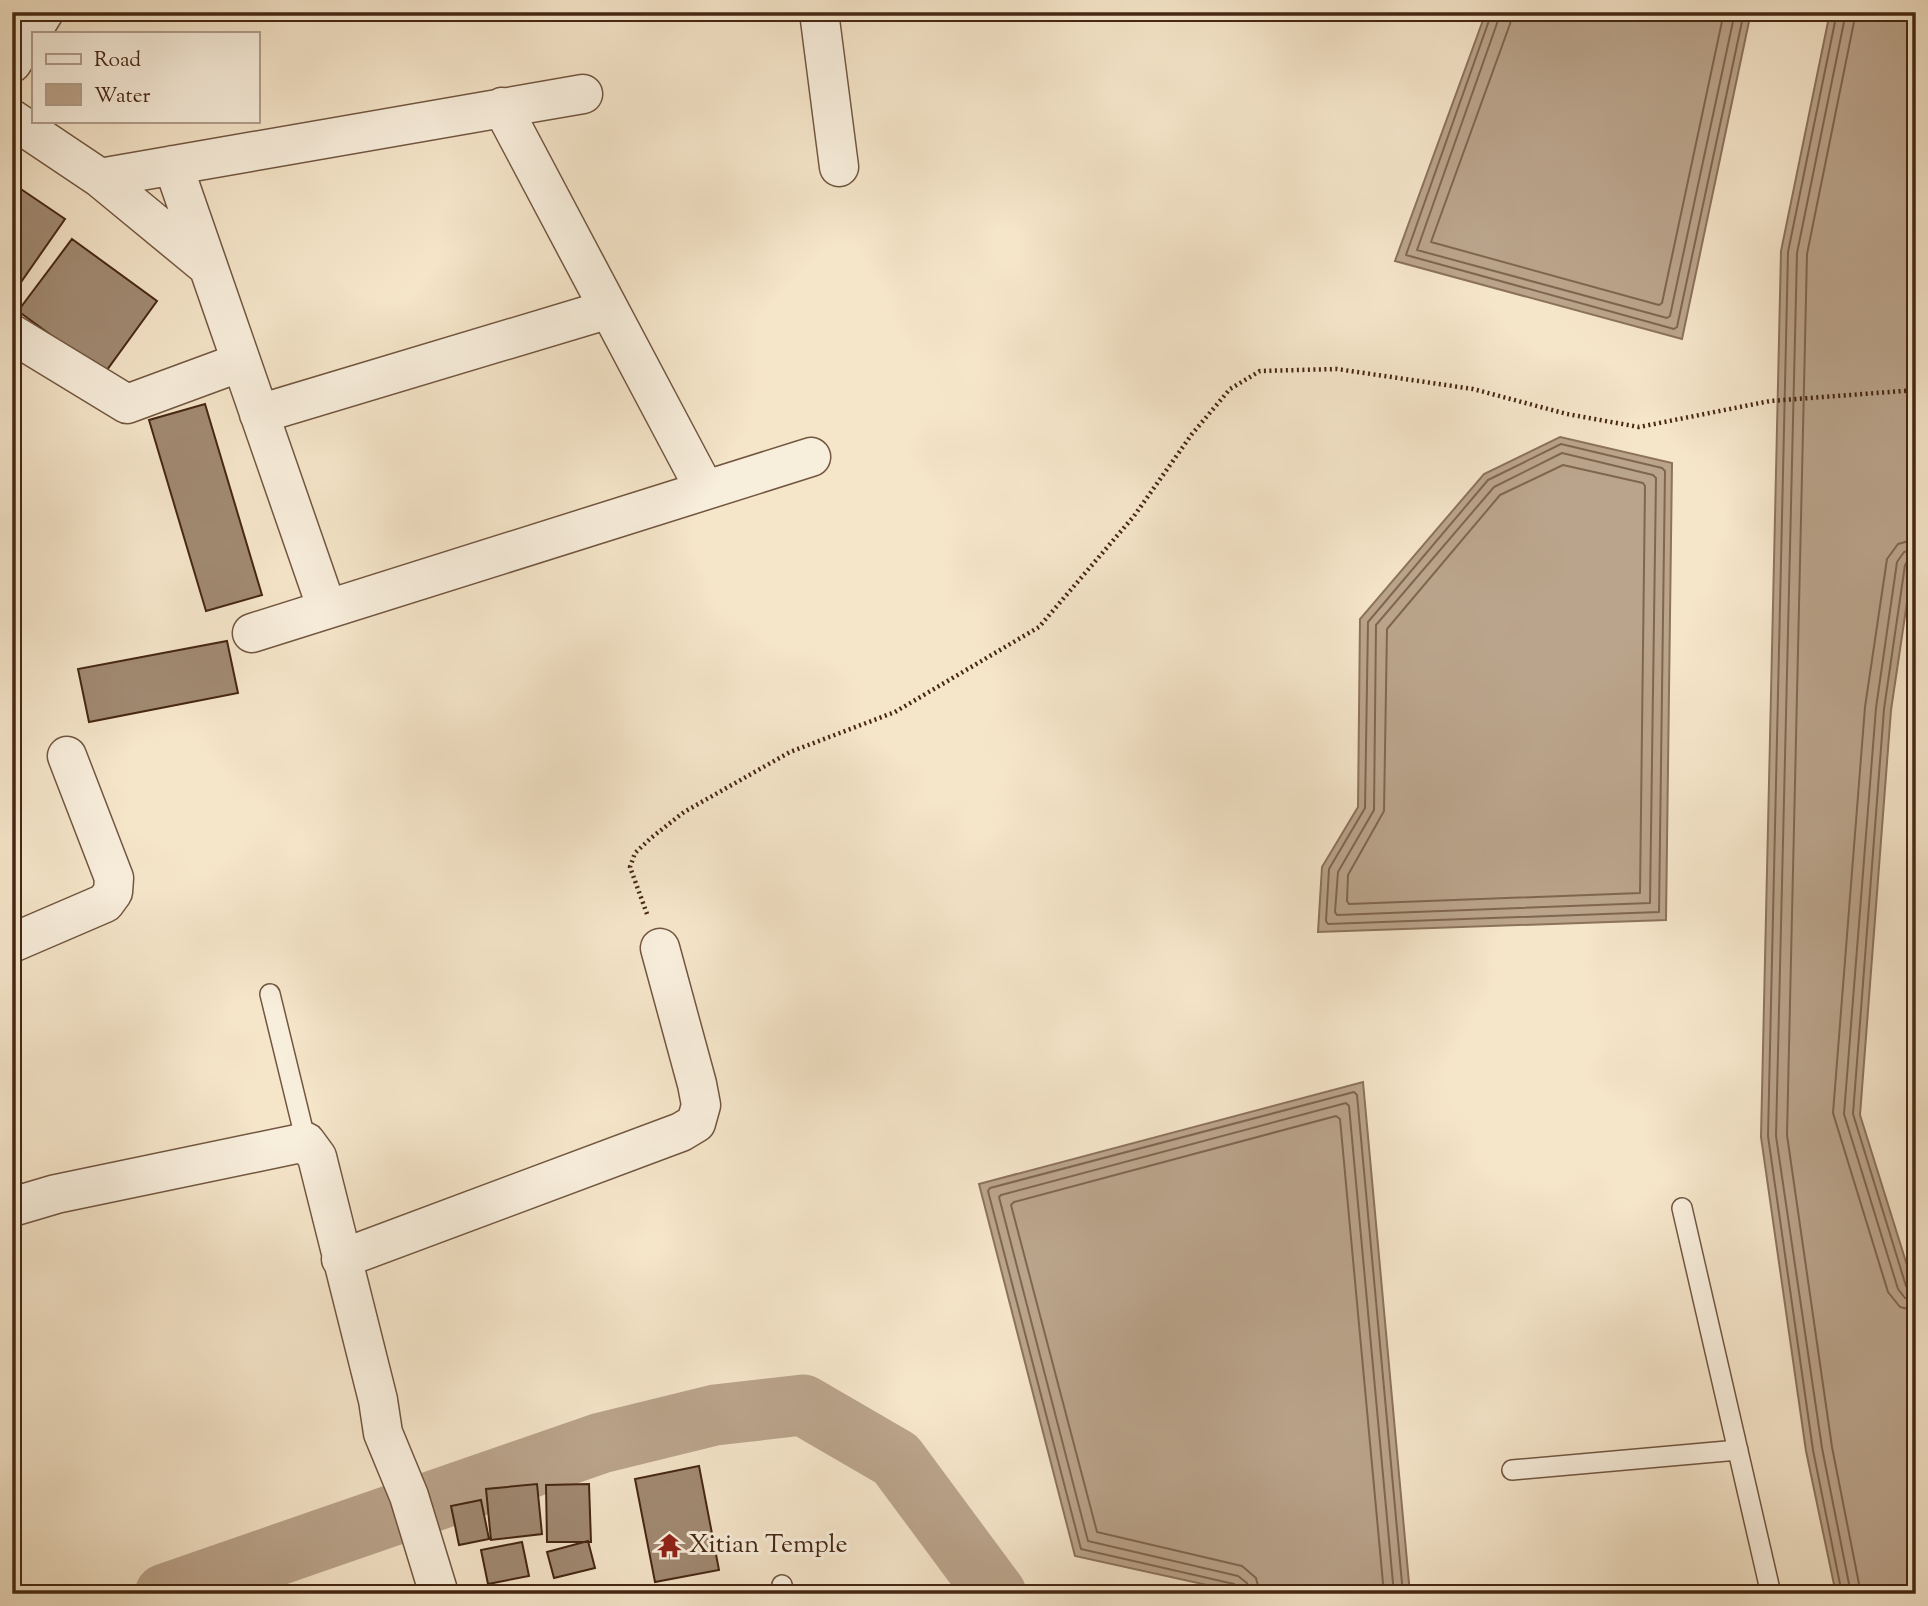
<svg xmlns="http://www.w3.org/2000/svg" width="1928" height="1606" font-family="'Sorts Mill Goudy',serif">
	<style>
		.water { fill: #baa48b; stroke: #8c725b; stroke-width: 2 }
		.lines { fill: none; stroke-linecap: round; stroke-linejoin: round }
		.shore { stroke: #80664f; stroke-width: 2 }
		.river { stroke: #baa48b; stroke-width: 61 }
		.building { fill: #a18a72; stroke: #462713; stroke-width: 2 }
		.lane-casing { stroke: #725640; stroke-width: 22 }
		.street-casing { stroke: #725640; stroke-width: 41 }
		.path { stroke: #462713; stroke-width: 4.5; stroke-dasharray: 2 3.5; stroke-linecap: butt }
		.lane { stroke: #f8eedc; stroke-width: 19 }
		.street { stroke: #f8eedc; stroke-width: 38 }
		.labels { text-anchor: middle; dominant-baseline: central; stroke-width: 6; stroke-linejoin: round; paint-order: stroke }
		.poi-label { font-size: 26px; fill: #462713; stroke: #f8eedc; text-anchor: start }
	</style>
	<rect width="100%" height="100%" fill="#f5e5c9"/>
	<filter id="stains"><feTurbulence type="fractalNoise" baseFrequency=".00286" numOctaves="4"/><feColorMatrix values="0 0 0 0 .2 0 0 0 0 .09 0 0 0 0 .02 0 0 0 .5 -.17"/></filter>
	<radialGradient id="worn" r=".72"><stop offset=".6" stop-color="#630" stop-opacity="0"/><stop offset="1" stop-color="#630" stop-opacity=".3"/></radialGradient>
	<!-- water -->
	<path class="water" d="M1486 12H1751L1682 339 1395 261Z
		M1830 12H1916V542L1891 710 1860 1115 1916 1294V1594H1836L1806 1451 1761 1137 1781 251Z
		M1560 437 1672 463 1666 920 1318 932 1322 867 1358 807 1360 619 1484 474Z
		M1363 1082 1410 1594H1248L1075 1556 979 1184Z"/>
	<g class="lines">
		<!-- shore -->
		<path class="shore" d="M1492 12 1406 255 1674 329 1677 327 1744 12
			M1501 12 1417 250 1667 318 1670 316 1735 12
			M1512 12 1510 24 1431 242 1659 305 1662 303 1724 12
			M1837 12 1788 252 1768 1136 1813 1450 1842 1594
			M1846 12 1797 253 1776 1136 1822 1448 1851 1594
			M1856 12 1807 254 1787 1135 1832 1447 1861 1594
			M1561 444 1662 468 1665 471 1659 912 1328 924 1326 921 1329 869 1365 808 1368 622 1488 480Z
			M1562 453 1653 475 1656 478 1650 903 1337 915 1335 912 1338 872 1374 810 1376 625 1494 487Z
			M1563 465 1643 483 1645 486 1640 893 1349 904 1347 901 1348 875 1384 811 1387 629 1500 495Z
			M1916 539 1898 544 1887 559 1865 707 1833 1113 1888 1292 1900 1307 1916 1311
			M1916 549 1904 552 1897 562 1876 708 1844 1114 1898 1289 1905 1298 1916 1300
			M1916 558 1909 559 1905 565 1884 709 1853 1114 1906 1286 1910 1290 1916 1291
			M1240 1594 1239 1588 1234 1584 1081 1549 988 1191 990 1188 1354 1092 1357 1095 1403 1594
			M1249 1594 1247 1583 1238 1576 1088 1541 999 1197 1001 1195 1346 1103 1349 1106 1394 1594
			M1260 1594 1256 1578 1242 1566 1097 1532 1011 1205 1014 1202 1336 1116 1340 1119 1384 1594"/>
		<!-- river -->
		<path class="river" d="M165 1594 601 1443 715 1415 803 1405 896 1459 996 1594"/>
	</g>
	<!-- building -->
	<path class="building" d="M12 183 65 219 12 295Z
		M72 239 157 301 104 374 18 311Z
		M205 404 262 595 206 611 149 420Z
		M227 641 238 693 89 722 78 669Z
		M699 1466 719 1570 655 1582 635 1479Z
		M537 1484 542 1534 491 1540 486 1489Z
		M589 1484 591 1542H547L546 1485Z
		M481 1500 489 1539 459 1545 451 1506Z
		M588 1541 595 1568 554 1578 547 1552Z
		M522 1542 529 1576 488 1584 481 1550Z"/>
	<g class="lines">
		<defs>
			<path id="lane" d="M270 994 306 1142
				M1682 1208 1771 1594
				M1512 1470 1738 1450
				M782 1585 784 1594"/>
			<path id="street" d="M819 12 839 167
				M12 63 44 12
				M502 107 705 490
				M12 119 100 178 583 94
				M173 165 327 609
				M100 178 208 267
				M12 334 127 404 241 362
				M259 414 609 309
				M252 633 811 457
				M12 943 105 903 113 892 114 878 67 756
				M12 1207 56 1194 306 1142 317 1157 378 1400 383 1433 409 1496 439 1594
				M341 1259 681 1132 696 1123 701 1105 697 1084 660 948"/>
		</defs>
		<!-- lane casing -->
		<use href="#lane" class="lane-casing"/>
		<!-- street casing -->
		<use href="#street" class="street-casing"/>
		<!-- path -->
		<path class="path" d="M647 914 630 867 635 853 651 838 684 812 790 752 895 712 1039 627 1134 516 1192 434 1230 389 1260 371 1337 369 1473 389 1567 414 1639 427 1770 401 1916 390"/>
		<!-- lane -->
		<use href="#lane" class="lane"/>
		<!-- street -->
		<use href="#street" class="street"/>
	</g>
	<!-- icons -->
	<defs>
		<symbol id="temple-bare" viewBox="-9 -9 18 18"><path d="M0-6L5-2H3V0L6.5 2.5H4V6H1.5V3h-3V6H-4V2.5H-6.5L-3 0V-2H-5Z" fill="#8f2418" stroke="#f8eedc" stroke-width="2.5" paint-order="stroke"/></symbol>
	</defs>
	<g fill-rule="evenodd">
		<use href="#temple-bare" x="652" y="1528" width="35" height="35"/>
	</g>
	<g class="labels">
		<!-- poi labels -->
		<g class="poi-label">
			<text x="689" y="1545">Xitian Temple</text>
		</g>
	</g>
	<!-- margin -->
	<rect width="1928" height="1606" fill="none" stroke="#f5e5c9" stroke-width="42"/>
	<rect x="14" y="14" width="1900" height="1578" fill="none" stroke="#462713" stroke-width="3.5"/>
	<rect x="21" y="21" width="1886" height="1564" fill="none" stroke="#462713" stroke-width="2"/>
	<!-- legend -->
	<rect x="32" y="32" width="228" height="91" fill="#f8eedc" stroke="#b19e8c" stroke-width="2"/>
	<rect x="46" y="54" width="35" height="10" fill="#f8eedc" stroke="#b19e8c" stroke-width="2"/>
	<text x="94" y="66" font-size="21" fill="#462713">Road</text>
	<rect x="46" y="84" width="35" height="21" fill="#baa48b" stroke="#b19e8c" stroke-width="2"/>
	<text x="94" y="102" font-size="21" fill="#462713">Water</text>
	<rect width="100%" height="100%" filter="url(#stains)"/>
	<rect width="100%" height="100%" fill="url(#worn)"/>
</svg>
